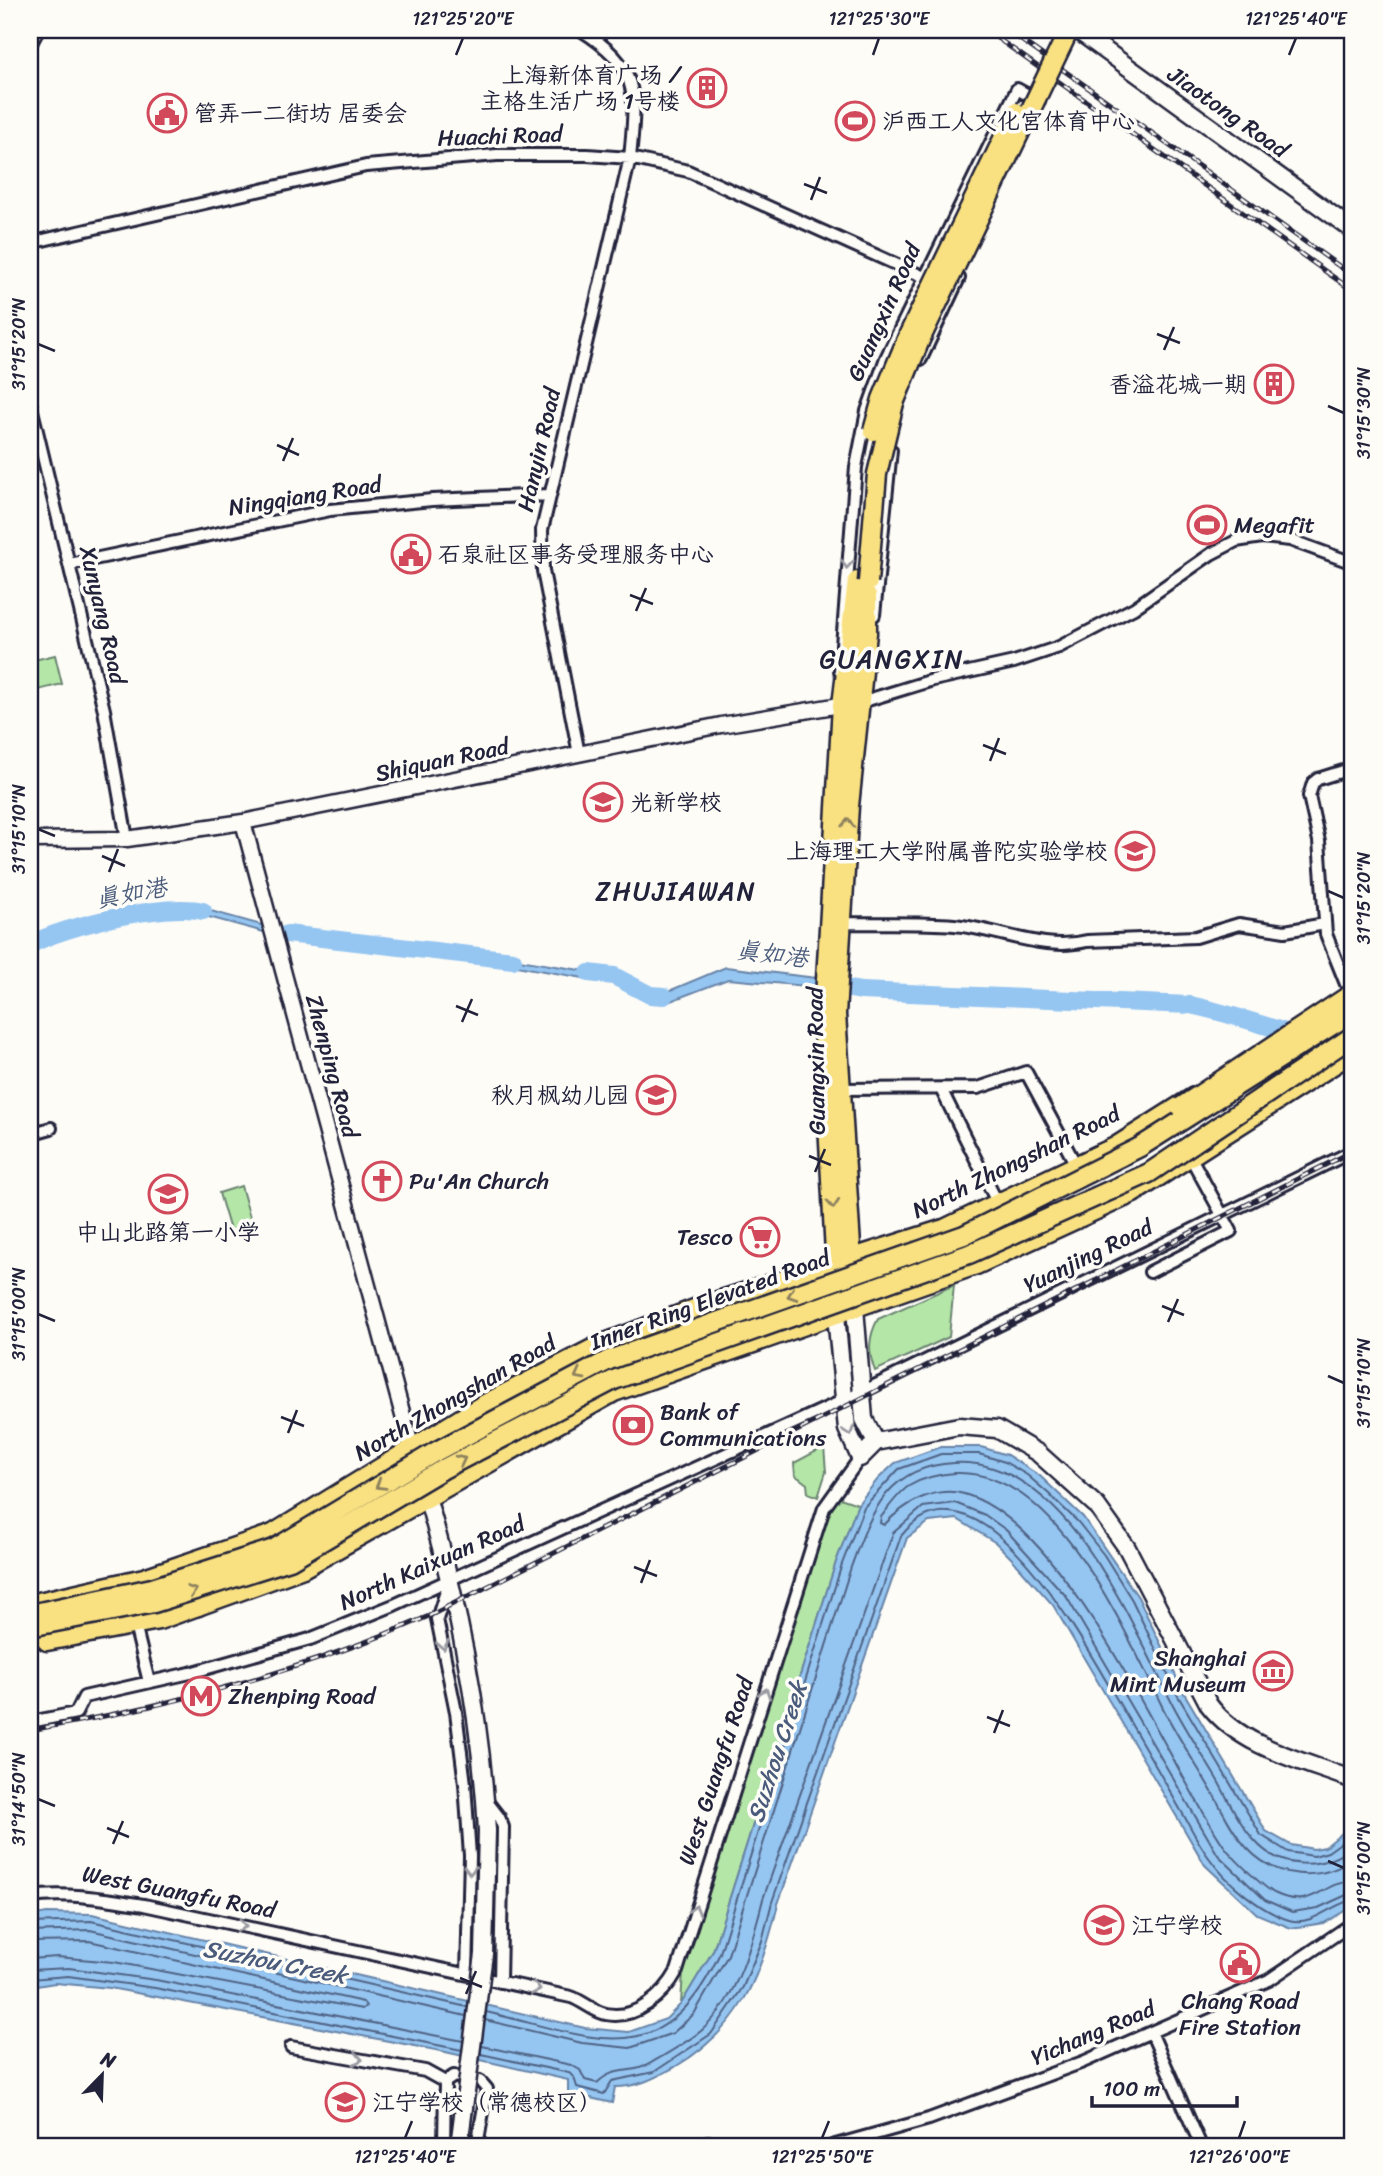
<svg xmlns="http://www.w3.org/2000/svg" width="1383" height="2176" font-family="Sriracha,'LXGW WenKai TC',sans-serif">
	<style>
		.green { fill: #b4e6a7; stroke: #6b8471; stroke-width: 2 }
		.water { fill: #95c5f1; stroke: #6784a8; stroke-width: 2 }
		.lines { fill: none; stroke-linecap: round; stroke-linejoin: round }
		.shore { stroke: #506384; stroke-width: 2 }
		.river { stroke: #95c5f1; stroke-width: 18 }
		.minor-casing { stroke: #22223b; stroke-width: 16 }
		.tertiary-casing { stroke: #22223b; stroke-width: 19 }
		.secondary-casing { stroke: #22223b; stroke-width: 21 }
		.primary-casing { stroke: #22223b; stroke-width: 23 }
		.trunk-casing { stroke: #22223b; stroke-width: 23 }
		.minor { stroke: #fdfcf7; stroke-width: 10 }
		.tertiary { stroke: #fdfcf7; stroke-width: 14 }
		.secondary { stroke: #fdfcf7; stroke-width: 16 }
		.primary { stroke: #f9e181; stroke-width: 18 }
		.trunk { stroke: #f9e181; stroke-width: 18 }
		.rail-casing { stroke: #22223b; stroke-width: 5 }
		.rail { stroke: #fdfcf7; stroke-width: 2.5; stroke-dasharray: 8; stroke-linecap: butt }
		.secondary-bridge-casing { stroke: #22223b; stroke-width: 21; stroke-linecap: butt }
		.primary-bridge-casing { stroke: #22223b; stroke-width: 23; stroke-linecap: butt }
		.trunk-bridge-casing { stroke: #22223b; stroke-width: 23; stroke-linecap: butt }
		.secondary-bridge { stroke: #fdfcf7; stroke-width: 16 }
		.primary-bridge { stroke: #f9e181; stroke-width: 18 }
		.trunk-bridge { stroke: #f9e181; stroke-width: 18 }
		.oneway { stroke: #9a9aa2 }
		.oneway2 { stroke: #8e825e }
		.ticks { fill: none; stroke: #22223b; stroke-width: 2.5 }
		.labels { text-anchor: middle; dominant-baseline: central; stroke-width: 7; stroke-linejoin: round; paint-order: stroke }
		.poi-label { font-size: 23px; fill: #22223b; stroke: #fdfcf7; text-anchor: start }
		.street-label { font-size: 23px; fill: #22223b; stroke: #fdfcf7 }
		.water-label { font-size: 24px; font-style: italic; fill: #4a5b7b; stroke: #fdfcf7 }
		.quarter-label { font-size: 26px; letter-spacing: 2px; fill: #22223b; stroke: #fdfcf7 }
		.neatline { fill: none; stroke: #22223b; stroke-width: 2.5 }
		.ticks-label { font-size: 18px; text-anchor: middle; fill: #22223b }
	</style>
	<rect width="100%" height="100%" fill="#fdfcf7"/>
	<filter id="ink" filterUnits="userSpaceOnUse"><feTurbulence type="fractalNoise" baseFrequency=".0143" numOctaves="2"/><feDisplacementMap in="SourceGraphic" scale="14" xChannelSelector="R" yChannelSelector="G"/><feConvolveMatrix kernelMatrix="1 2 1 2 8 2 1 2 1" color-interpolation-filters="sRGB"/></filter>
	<g filter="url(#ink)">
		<!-- green -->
		<path class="green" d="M55 655 62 684 30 692V661Z
			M241 1186 254 1231 232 1237 219 1193Z
			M954 1285 949 1337 875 1371C868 1353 868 1337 878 1319Z
			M824 1447 826 1472 818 1497 808 1493 807 1484 795 1475 794 1463Z
			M834 1496 858 1504 836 1562 713 1951 681 2004 684 1955Z"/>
		<!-- water -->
		<path class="water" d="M189 905 308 938 490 955 610 975 644 992 669 991 726 967 816 978 817 987 728 979 668 1002 648 1001 611 983 489 961 308 944 179 909 151 911 93 924 30 952V946C84 921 130 909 189 905Z
			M940 1447H981L1007 1455 1040 1476 1083 1517 1138 1597 1184 1693 1266 1831 1291 1845 1314 1849 1325 1847 1353 1824V1906L1324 1923 1291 1928 1257 1914 1205 1865 1053 1605 1012 1559 996 1543 957 1519 929 1522 907 1538 778 1904C761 1976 741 2028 675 2067 654 2078 639 2087 615 2087L612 2103 568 2093V2080L441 2051 110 1988 55 1983 30 1987V1916L47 1913 92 1914 585 2028 629 2032 666 2019 681 2004 713 1951 836 1562 858 1504 878 1479 895 1463Z"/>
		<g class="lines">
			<!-- shore -->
			<path class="shore" d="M1353 1859C1321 1882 1275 1879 1247 1848 1232 1832 1222 1809 1211 1790 1194 1761 1174 1732 1160 1702 1123 1627 1055 1468 955 1473 941 1474 922 1478 909 1486 898 1493 889 1507 881 1517L880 1523 884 1525C904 1504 934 1485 964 1494 1068 1523 1164 1758 1224 1846 1233 1858 1262 1886 1274 1893 1314 1912 1320 1882 1353 1881
				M30 1923 91 1921 467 2007
				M30 1932 90 1930 466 2016
				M30 1942 89 1941 363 2002 366 2006 362 2009 114 1962 57 1957 30 1959
				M30 1970 69 1968 156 1980 463 2041
				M30 1979 68 1976 155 1988 462 2050
				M486 2012C594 2037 662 2077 720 1953L842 1564 864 1507 899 1469 941 1454H979L1005 1462 1027 1475 1049 1494 1078 1522 1104 1555 1132 1600 1178 1696 1261 1835 1288 1852 1314 1856 1328 1852 1353 1834
				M485 2020 582 2043 630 2048 673 2033 694 2014 728 1955 851 1567C871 1513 887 1466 954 1463 1064 1457 1129 1618 1170 1699 1184 1727 1202 1754 1218 1781 1229 1801 1239 1823 1254 1840 1280 1871 1325 1870 1353 1846
				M482 2046 571 2065 580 2070 585 2080 597 2083C617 2064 630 2076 651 2063 668 2053 686 2043 701 2031 738 1999 752 1943 763 1899L893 1533 923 1507 955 1503 985 1515 1006 1530 1066 1596 1218 1855 1265 1900 1292 1912 1318 1908 1353 1892
				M481 2054 569 2073 574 2077 577 2087 604 2094 612 2081 654 2072 711 2034 743 1987 762 1941 772 1902 901 1536C978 1441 1088 1651 1119 1703 1139 1738 1160 1773 1180 1809 1190 1825 1198 1844 1210 1859 1226 1882 1262 1912 1289 1920 1313 1927 1332 1903 1353 1900"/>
			<!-- river -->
			<path class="river" d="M287 934 513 960
				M30 945C63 926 166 902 203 911
				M589 973 614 976 650 995 664 996
				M823 984 861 991 1190 1005C1243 1016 1294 1036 1347 1051"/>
			<defs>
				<path id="minor" d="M30 45 38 30
					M30 243 366 166 497 155H587L630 158 688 171 931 280
					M921 359 959 278
					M30 402 104 710 127 839
					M70 564 330 510 432 500 550 495
					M874 615 891 450
					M840 671 856 467 867 411 886 358 1017 89 1039 101
					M861 702 933 680 1014 662 1059 647 1134 608 1211 554 1236 541 1262 537 1290 540 1353 563
					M579 754 543 571 542 530 630 158C636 95 641 68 581 30
					M841 923C878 924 917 922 954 925 1000 929 1042 952 1087 941L1196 937 1239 924 1285 931 1325 924
					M1352 999 1326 934 1319 841 1309 796 1313 783 1318 779 1353 768
					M839 1089 978 1088 1026 1072 1076 1165
					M941 1089 998 1204
					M30 1134 51 1128
					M1150 1272 1231 1231 1191 1158
					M449 1582 437 1619 456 1712 465 1784 470 1856 467 1974
					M135 1625 149 1682
					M30 1722 76 1713 84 1697 190 1673 310 1639 394 1605 862 1392 1353 1151
					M485 1799 499 1817 503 1827 500 1982
					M30 1897C69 1892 105 1899 144 1905L571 1997C583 2001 594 2012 606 2014 636 2020 664 1995 677 1971L824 1508 860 1458
					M1151 2032 1201 2146
					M291 2047 425 2071 445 2082 444 2146
					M445 2082 454 2076 480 2081 487 2089 477 2146
					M689 2146 708 2142 719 2146
					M832 2146 929 2119 1083 2062 1269 1980 1353 1923"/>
				<path id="tertiary" d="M243 822 412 1449
					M30 840 127 839 243 822 721 725 852 703"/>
				<path id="secondary" d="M1077 30 1353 230
					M855 1308 864 1419 876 1442
					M836 1315 847 1429 860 1458 876 1442 959 1426 997 1429 1038 1453 1097 1506 1127 1548 1209 1705C1242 1748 1304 1761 1353 1780
					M424 1487C458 1600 481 1713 487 1831"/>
				<path id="primary" d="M836 1272 823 1031 842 705 857 581
					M855 1308 836 1014 849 806 867 633V596
					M30 1604 144 1578 273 1534 483 1405 600 1345 705 1305 944 1229 1115 1147 1194 1097
					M47 1641 159 1620 303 1568 614 1392 976 1265 1133 1193 1353 1052"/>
				<path id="trunk" d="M1094 1157 1131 1140
					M30 1638 128 1616 198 1606"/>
			</defs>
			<!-- minor casing -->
			<use href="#minor" class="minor-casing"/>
			<!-- tertiary casing -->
			<use href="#tertiary" class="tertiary-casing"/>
			<!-- secondary casing -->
			<use href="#secondary" class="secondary-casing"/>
			<!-- primary casing -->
			<use href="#primary" class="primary-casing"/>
			<!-- trunk casing -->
			<use href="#trunk" class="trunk-casing"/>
			<!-- minor -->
			<use href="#minor" class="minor"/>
			<!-- tertiary -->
			<use href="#tertiary" class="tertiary"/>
			<!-- secondary -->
			<use href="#secondary" class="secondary"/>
			<!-- primary -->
			<use href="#primary" class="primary"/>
			<!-- trunk -->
			<use href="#trunk" class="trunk"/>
			<defs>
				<path id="rail" d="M986 30 1353 291
					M1007 30 1353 276
					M30 1730C167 1707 301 1672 429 1616L1353 1151"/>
			</defs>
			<!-- rail casing -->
			<use href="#rail" class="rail-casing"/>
			<!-- rail -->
			<use href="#rail" class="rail"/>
			<defs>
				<path id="secondary-bridge" d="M459 2146 484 1954 487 1831"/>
				<path id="primary-bridge" d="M873 431 882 399 909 334 1016 112
					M868 582 877 474 894 403 920 340 1069 30"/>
				<path id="trunk-bridge" d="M1181 1107 1353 993
					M30 1614 152 1588 274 1549 435 1452 609 1360 964 1235 1140 1147 1353 1012
					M30 1627 154 1603 290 1560 443 1469 614 1380 969 1254 1149 1173 1353 1036"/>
			</defs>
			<!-- secondary-bridge casing -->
			<use href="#secondary-bridge" class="secondary-bridge-casing"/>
			<!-- primary-bridge casing -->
			<use href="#primary-bridge" class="primary-bridge-casing"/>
			<!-- trunk-bridge casing -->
			<use href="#trunk-bridge" class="trunk-bridge-casing"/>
			<!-- secondary-bridge -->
			<use href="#secondary-bridge" class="secondary-bridge"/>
			<!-- primary-bridge -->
			<use href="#primary-bridge" class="primary-bridge"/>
			<!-- trunk-bridge -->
			<use href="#trunk-bridge" class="trunk-bridge"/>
		</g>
		<!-- one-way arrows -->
		<defs><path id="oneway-chevron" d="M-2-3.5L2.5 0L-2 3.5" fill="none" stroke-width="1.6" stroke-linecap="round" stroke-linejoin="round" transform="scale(1.75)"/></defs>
		<g class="oneway">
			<use href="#oneway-chevron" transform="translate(847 564) rotate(95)"/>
			<use href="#oneway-chevron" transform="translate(849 1431) rotate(72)"/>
			<use href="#oneway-chevron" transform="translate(443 1645) rotate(78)"/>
			<use href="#oneway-chevron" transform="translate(765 1693) rotate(-72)"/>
			<use href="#oneway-chevron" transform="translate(470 1870) rotate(90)"/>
			<use href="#oneway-chevron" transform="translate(695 1910) rotate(-74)"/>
			<use href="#oneway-chevron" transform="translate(242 1926) rotate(12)"/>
			<use href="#oneway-chevron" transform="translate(536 1989) rotate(12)"/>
			<use href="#oneway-chevron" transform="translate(358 2059) rotate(10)"/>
		</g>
		<g class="oneway2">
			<use href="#oneway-chevron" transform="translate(848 823) rotate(-86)"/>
			<use href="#oneway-chevron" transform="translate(833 1204) rotate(86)"/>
			<use href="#oneway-chevron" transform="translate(792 1295) rotate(161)"/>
			<use href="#oneway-chevron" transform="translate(579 1375) rotate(152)"/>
			<use href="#oneway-chevron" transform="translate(461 1460) rotate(-27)"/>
			<use href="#oneway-chevron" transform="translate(380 1485) rotate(149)"/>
			<use href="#oneway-chevron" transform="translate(192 1591) rotate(-18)"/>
		</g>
	</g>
	<!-- ticks -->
	<path class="ticks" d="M456 55 463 38M873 55 879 38M1289 55 1296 38M804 184 827 193M811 200 820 177M1157 334 1180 343M38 344 55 351M1164 350 1174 327M1328 406 1344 413M277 445 299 455M283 461 293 438M630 595 653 604M636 611 646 588M983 745 1006 754M990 761 999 738M38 829 55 836M102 856 125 866M109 872 118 849M1328 891 1344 898M456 1006 478 1015M462 1022 472 999M809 1156 831 1165M815 1172 825 1149M1162 1306 1184 1315M38 1314 55 1321M1168 1322 1178 1299M1328 1376 1344 1383M281 1417 304 1426M288 1433 297 1410M634 1567 657 1576M641 1583 650 1560M987 1717 1010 1726M994 1733 1003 1710M38 1799 55 1806M107 1828 129 1837M113 1844 123 1821M1328 1861 1344 1868M460 1978 482 1987M466 1994 476 1971M405 2138 412 2121M822 2138 829 2121M1239 2138 1245 2121"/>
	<!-- icons -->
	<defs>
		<symbol id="building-ring" viewBox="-11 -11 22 22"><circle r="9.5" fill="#fdfcf7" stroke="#d1495b" stroke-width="1.5"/><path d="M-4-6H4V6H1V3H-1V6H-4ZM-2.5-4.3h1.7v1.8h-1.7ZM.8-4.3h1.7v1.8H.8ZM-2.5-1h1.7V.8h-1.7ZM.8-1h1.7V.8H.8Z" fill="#d1495b"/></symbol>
		<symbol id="civic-ring" viewBox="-11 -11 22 22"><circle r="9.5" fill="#fdfcf7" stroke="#d1495b" stroke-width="1.5"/><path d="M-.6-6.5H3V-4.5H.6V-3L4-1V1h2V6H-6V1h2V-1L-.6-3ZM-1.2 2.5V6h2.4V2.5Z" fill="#d1495b"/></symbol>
		<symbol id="stadium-ring" viewBox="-11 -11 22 22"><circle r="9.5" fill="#fdfcf7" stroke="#d1495b" stroke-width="1.5"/><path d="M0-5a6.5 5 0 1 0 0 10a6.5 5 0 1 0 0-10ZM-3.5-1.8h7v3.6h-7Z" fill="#d1495b"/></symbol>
		<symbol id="school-ring" viewBox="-11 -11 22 22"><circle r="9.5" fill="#fdfcf7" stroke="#d1495b" stroke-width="1.5"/><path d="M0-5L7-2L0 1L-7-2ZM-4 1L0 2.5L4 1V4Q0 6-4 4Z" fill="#d1495b"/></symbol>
		<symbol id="church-ring" viewBox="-11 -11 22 22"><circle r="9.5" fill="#fdfcf7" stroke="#d1495b" stroke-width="1.5"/><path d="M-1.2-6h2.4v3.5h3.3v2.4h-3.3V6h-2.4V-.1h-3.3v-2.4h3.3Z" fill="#d1495b"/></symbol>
		<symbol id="supermarket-ring" viewBox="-11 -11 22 22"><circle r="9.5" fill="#fdfcf7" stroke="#d1495b" stroke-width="1.5"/><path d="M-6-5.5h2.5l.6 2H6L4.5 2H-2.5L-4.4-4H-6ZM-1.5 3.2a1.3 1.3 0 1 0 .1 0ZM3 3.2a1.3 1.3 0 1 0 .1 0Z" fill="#d1495b"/></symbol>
		<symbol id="bank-ring" viewBox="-11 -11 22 22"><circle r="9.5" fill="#fdfcf7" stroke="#d1495b" stroke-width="1.5"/><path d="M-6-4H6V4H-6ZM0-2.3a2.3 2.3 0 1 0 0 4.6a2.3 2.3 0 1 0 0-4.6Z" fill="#d1495b"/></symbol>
		<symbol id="museum-ring" viewBox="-11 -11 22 22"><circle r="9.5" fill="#fdfcf7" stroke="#d1495b" stroke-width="1.5"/><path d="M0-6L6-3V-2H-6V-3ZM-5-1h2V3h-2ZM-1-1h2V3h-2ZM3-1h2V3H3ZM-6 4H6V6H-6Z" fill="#d1495b"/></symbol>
		<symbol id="metro-ring" viewBox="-11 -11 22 22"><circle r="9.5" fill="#fdfcf7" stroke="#d1495b" stroke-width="1.5"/><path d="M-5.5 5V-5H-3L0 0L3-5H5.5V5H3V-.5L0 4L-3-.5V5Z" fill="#d1495b"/></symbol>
	</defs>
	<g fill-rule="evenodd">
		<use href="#building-ring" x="685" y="66" width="44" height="44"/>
		<use href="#civic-ring" x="145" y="91" width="44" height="44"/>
		<use href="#stadium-ring" x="833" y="99" width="44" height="44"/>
		<use href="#building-ring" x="1252" y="362" width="44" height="44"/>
		<use href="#stadium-ring" x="1185" y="503" width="44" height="44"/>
		<use href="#civic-ring" x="389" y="532" width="44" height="44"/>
		<use href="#school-ring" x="581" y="780" width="44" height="44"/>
		<use href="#school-ring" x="1113" y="829" width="44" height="44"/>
		<use href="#school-ring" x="634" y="1073" width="44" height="44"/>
		<use href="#church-ring" x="360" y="1159" width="44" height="44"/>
		<use href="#school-ring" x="146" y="1172" width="44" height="44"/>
		<use href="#supermarket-ring" x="738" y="1215" width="44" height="44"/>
		<use href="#bank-ring" x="611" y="1403" width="44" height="44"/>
		<use href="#museum-ring" x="1251" y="1649" width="44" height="44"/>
		<use href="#metro-ring" x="179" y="1674" width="44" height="44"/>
		<use href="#school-ring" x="1082" y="1903" width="44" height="44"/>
		<use href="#civic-ring" x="1218" y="1941" width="44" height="44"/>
		<use href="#school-ring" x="323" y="2080" width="44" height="44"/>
	</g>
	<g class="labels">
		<!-- poi labels -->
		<g class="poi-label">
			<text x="680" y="75" text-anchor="end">上海新体育广场 /<tspan x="680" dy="26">主格生活广场 1号楼</tspan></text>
			<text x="194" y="113">管弄一二街坊 居委会</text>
			<text x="882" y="121">沪西工人文化宫体育中心</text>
			<text x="1247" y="384" text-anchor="end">香溢花城一期</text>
			<text x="1234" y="525">Megafit</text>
			<text x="438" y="554">石泉社区事务受理服务中心</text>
			<text x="630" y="802">光新学校</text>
			<text x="1108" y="851" text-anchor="end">上海理工大学附属普陀实验学校</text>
			<text x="629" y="1095" text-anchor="end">秋月枫幼儿园</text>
			<text x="409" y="1181">Pu'An Church</text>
			<text x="168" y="1232" text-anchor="middle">中山北路第一小学</text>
			<text x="733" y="1237" text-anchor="end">Tesco</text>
			<text x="660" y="1412">Bank of<tspan x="660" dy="26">Communications</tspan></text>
			<text x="1246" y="1658" text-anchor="end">Shanghai<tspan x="1246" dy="26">Mint Museum</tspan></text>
			<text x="228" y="1696">Zhenping Road</text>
			<text x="1131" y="1925">江宁学校</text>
			<text x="1240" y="2001" text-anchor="middle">Chang Road<tspan x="1240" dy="26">Fire Station</tspan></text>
			<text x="372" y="2102">江宁学校（常德校区）</text>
		</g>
		<!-- street labels -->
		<g class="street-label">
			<text transform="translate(1228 112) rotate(35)">Jiaotong Road</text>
			<text transform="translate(500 136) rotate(-2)">Huachi Road</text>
			<text transform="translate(884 312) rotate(-66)">Guangxin Road</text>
			<text transform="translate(539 450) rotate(-77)">Hanyin Road</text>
			<text transform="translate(305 496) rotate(-9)">Ningqiang Road</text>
			<text transform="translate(103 615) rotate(77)">Xunyang Road</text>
			<text transform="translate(442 760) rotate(-12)">Shiquan Road</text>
			<text transform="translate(816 1061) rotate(-91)">Guangxin Road</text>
			<text transform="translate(332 1066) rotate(75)">Zhenping Road</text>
			<text transform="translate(1016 1162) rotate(-26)">North Zhongshan Road</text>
			<text transform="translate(1088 1256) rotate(-26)">Yuanjing Road</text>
			<text transform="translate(710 1300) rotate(-20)">Inner Ring Elevated Road</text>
			<text transform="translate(455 1398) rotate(-30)">North Zhongshan Road</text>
			<text transform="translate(432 1563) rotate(-24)">North Kaixuan Road</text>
			<text transform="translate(716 1771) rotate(-72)">West Guangfu Road</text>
			<text transform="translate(179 1892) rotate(11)">West Guangfu Road</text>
			<text transform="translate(1093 2033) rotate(-23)">Yichang Road</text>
		</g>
		<!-- water labels -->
		<g class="water-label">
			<text transform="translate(131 893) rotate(-10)">真如港</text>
			<text transform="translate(772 954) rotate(7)">真如港</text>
			<text transform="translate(777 1752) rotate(-72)">Suzhou Creek</text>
			<text transform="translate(275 1962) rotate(11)">Suzhou Creek</text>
		</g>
		<!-- quarter labels -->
		<g class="quarter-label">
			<text x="892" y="659">GUANGXIN</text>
			<text x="676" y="891">ZHUJIAWAN</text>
		</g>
	</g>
	<!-- margin -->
	<rect width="1383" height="2176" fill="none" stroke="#fdfcf7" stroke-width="77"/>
	<!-- north arrow -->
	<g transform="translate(102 2075) rotate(23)" stroke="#fdfcf7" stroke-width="5" paint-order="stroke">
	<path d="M0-5L12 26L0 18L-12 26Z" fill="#22223b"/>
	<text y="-10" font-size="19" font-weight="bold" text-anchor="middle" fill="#22223b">N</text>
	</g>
	<!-- scale -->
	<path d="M1092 2096v10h145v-10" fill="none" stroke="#22223b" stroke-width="3.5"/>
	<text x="1103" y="2096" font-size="21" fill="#22223b" stroke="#fdfcf7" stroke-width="5" paint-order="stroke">100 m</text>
	<rect x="38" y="38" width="1306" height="2100" class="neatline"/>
	<g class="ticks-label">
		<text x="463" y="25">121°25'20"E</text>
		<text x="879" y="25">121°25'30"E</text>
		<text x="1296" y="25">121°25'40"E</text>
		<text transform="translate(19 344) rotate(-90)" y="6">31°15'20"N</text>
		<text transform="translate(1364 413) rotate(-90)" y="6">31°15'30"N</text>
		<text transform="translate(19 829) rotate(-90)" y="6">31°15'10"N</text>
		<text transform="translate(1364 898) rotate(-90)" y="6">31°15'20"N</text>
		<text transform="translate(19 1314) rotate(-90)" y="6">31°15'00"N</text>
		<text transform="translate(1364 1383) rotate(-90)" y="6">31°15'10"N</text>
		<text transform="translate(19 1799) rotate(-90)" y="6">31°14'50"N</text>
		<text transform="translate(1364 1868) rotate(-90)" y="6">31°15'00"N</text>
		<text x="405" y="2163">121°25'40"E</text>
		<text x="822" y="2163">121°25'50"E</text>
		<text x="1239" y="2163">121°26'00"E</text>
	</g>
</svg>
